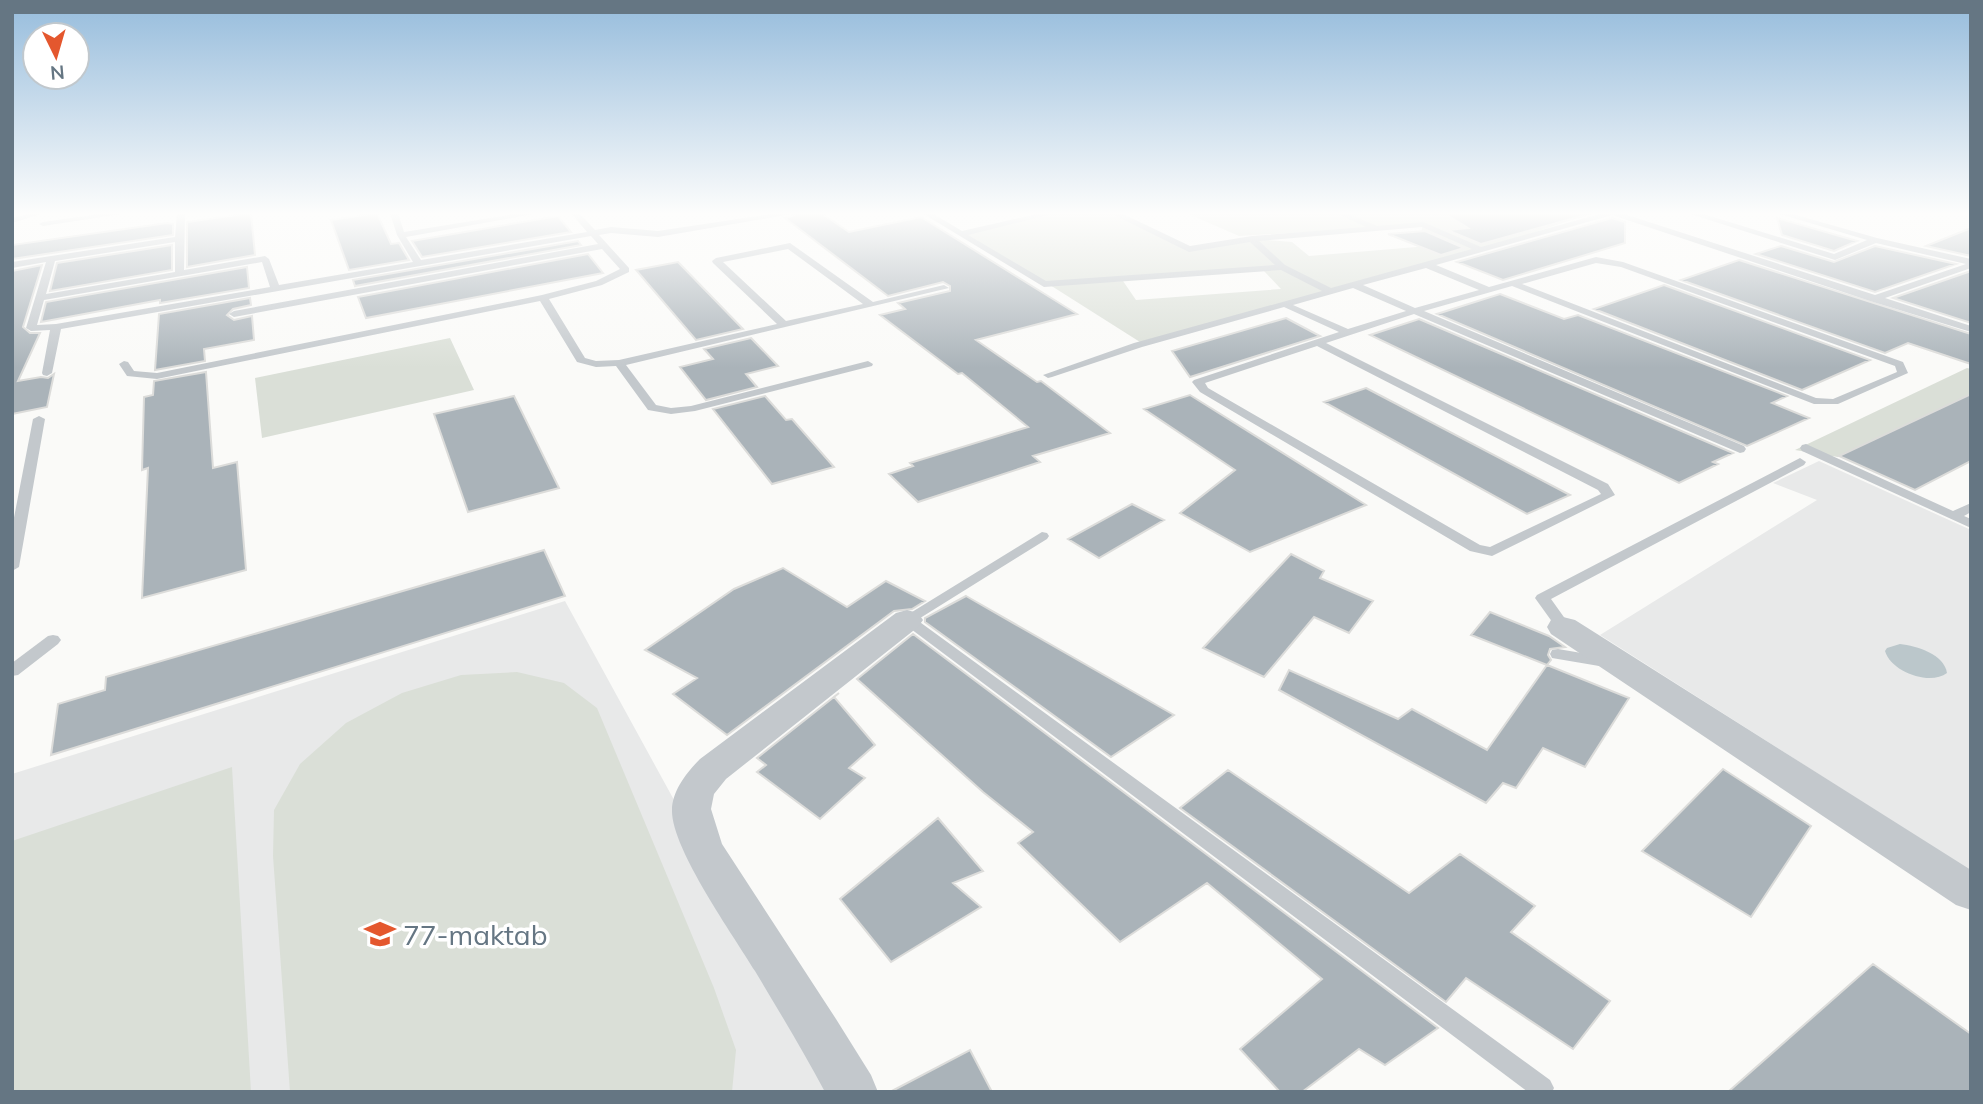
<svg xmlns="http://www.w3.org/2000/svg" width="1983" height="1104" font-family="Mulish,sans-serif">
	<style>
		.built { fill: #e8e9e9 }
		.green { fill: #dadfd7 }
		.water { fill: #bbc7cb }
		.building { fill: #aab3b9; stroke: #dcdcda; stroke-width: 2 }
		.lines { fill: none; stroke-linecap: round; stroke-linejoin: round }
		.lane { fill: #c3c8cc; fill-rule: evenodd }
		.street { fill: #c3c8cc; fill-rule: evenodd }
		.labels { text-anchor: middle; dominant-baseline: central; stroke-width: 7; stroke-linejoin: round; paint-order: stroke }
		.near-poi-label { font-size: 28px; fill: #657683; stroke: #fff; text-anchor: start }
	</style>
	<rect width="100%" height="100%" fill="#fafaf8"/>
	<!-- built -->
	<path class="built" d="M1819 461 1971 530V871L1600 635 1817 500 1773 483Z
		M565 601 834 1092H12V774Z"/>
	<!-- green -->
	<path class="green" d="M1052 213H1114L1189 249 1252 239 1292 242 1309 256 1440 245 1421 232 1423 225 1239 236 1186 213H1444L1452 218 1517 213H1593L1481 250 1140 342 1050 285 1123 281 1136 300 1281 289 1264 271 1277 268 1045 283 960 234Z
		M450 338 474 390 262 438 255 378Z
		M1967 368 1971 369V394L1838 457 1795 450Z
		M517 672 564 683 597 708 714 988 736 1050 732 1092H290L273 856 274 810 300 764 346 723 402 693 461 675Z
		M232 767 251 1092H12V841Z"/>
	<!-- water -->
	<path class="water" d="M1900 644C1917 646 1944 654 1947 673 1930 686 1891 672 1885 651L1887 648Z"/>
	<!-- building -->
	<path class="building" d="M251 213 255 255 187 267V222Z
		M377 213 391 244 399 243 409 260 349 270 331 220Z
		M801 213H821L849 232 921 217 1077 314 976 340 1037 382 1041 381 1110 433 1033 456 1040 462 918 502 889 474 913 466 910 463 1028 427 962 373 958 374 880 315 905 309 898 303 950 291V286L943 282 888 296 785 218Z
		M1444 213H1593L1481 244 1447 230 1468 228Z
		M558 216 571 232 422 257 412 241Z
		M1612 218 1625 222V243L1503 280 1457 262Z
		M1777 218 1857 241 1834 251 1782 235Z
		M167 223 173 224V235L12 259V245Z
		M1971 228V256L1926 246Z
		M1425 231 1464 248 1441 255 1388 234Z
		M578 241 581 245 355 286 353 280Z
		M172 245V270L50 291 57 263Z
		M1781 246 1834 262 1875 246 1956 264 1875 292 1756 254Z
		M588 254 603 273 366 318 358 297Z
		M1739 260 1971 334V364L1908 343 1885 353 1681 280Z
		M678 262 743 329 696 340 636 270Z
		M42 265 23 327 30 333H40L18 381 41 377 48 378 54 374 47 407 12 414V271Z
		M247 267 249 288 160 303V300L41 322 46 302Z
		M1971 271V323L1893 298Z
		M1664 285 1870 360 1802 390 1594 309Z
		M1500 294 1564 319 1578 315 1787 396 1772 403 1809 418 1747 446 1437 314Z
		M250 298 251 305 233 309 227 315 234 320 252 316 254 340 204 349 205 361 155 370 159 314Z
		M1286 318 1320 336 1190 377 1172 351Z
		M1419 319 1733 453 1713 462 1718 464 1679 483 1370 335Z
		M751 338 778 366 746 374 757 387 706 400 680 367 713 359 704 349Z
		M206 372 213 468 237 462 246 570 142 598 148 468 142 470 144 397 153 395 154 381Z
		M1366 388 1570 495 1527 514 1324 402Z
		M1971 394V461L1915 490 1839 456Z
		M1190 395 1366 505 1250 552 1180 513 1235 470 1144 409Z
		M514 396 559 488 468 512 434 414Z
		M765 396 786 420 792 419 834 467 772 484 713 409Z
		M1132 504 1164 520 1099 558 1068 539Z
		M544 550 565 596 51 755 58 704 105 690 106 677Z
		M1291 554 1324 571 1320 578 1373 601 1349 633 1314 617 1264 677 1203 648Z
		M783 568 847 607 886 581 925 601 912 609 894 611 727 735 673 694 697 678 645 650 734 589Z
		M966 596 1174 715 1111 757 925 622V618Z
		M1490 612 1549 636 1565 647 1550 649 1548 655 1551 660 1547 665 1629 698 1585 767 1543 748 1516 788 1503 783 1486 803 1279 690 1289 670 1398 719 1412 709 1487 750 1547 665 1471 635Z
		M913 634 1438 1028 1385 1065 1359 1049 1302 1092H1280L1240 1049 1322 979 1207 883 1120 942 1018 843 1033 832 983 792 857 679Z
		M839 693 834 697 875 745 849 768 865 778 820 819 757 772 766 765 757 758Z
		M1723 769 1811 826 1751 917 1642 851Z
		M1228 770 1409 893 1460 854 1535 906 1511 932 1610 1001 1573 1049 1466 978 1446 1002 1180 808Z
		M938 818 983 871 953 883 981 907 891 962 840 899Z
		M1873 964 1971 1034V1092H1728Z
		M970 1050 992 1092H890Z"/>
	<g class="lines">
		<!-- lane -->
		<path class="lane" d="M32 213H45L12 223V218Z
			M106 213H128L43 226 39 224 43 222Z
			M177 213H185L184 270 265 256 269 259 279 285 413 262 397 235 390 213H398L404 232 521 213H540L406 237 421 260 587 232 571 213H579L595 230 611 227 658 231 778 213H798L658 237 611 233 599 235 629 268V272L602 285 549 299 585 358 596 361 619 360 777 324 713 263 712 261 716 258 790 243 873 302 944 285 949 288 626 365 656 405 671 408 691 406 868 361 873 364 872 366 695 411 671 414 648 410 616 366 596 367 577 362 540 301 157 379 127 376 119 364 124 361 128 362 134 371 157 373 542 295 596 281 620 269 602 249 234 317 229 314 234 311 598 244 591 236 61 329 52 373 47 376 43 375 42 373 50 330 31 331 26 328 46 262 12 268V262L175 237ZM175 242V272L46 294 55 261ZM788 249 863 304 786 321 723 262ZM262 262 270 287 56 324 37 325 44 300Z
			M922 213H932L962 231 1041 213H1056L968 235 1046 281 1275 265 1250 242 1189 252 1110 213H1121L1190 246 1252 236 1366 227 1336 213H1347L1377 226 1423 222 1481 247 1603 213H1621L1875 295 1966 264 1876 243 1835 260 1687 213H1700L1834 254 1867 240 1776 213H1789L1877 238 1971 259V268L1885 298 1971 326V332L1870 301 1612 215 1436 265 1489 287 1596 257 1623 262 1903 362 1908 373 1838 404H1814L1512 286 1424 311 1744 446 1746 449 1744 452 1740 453 1414 314 1326 343 1608 484 1615 495 1492 556 1470 551 1200 392 1192 382 1194 380 1339 332 1284 307 1142 347 1052 377 1048 378 1043 375 1134 343 1322 291 1281 270 1044 287ZM1422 227 1472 249 1331 288 1285 265 1259 241ZM1596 263 1621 267 1895 366 1897 372 1833 399 1816 398 1522 284ZM1426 268 1479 290 1415 308 1363 285ZM1353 288 1406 311 1348 329 1293 305ZM1317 346 1598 490 1601 494 1490 547 1480 545 1208 388 1205 383Z
			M39 416 45 419 19 567 12 571V528L33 419Z
			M1806 444 1953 511 1971 503V512L1964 516 1971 519V528L1802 451 1800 448 1802 445Z
			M1800 458 1806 462 1804 465 1551 599 1571 627 1568 630H1558L1535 598 1537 595Z
			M1042 532 1047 533 1049 536 1047 539 917 620 1550 1080 1554 1088 1552 1092H1528L899 620Z
			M53 635 58 636 61 640 58 644 18 675 12 676V663L48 636Z
			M1558 649 1605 657 1611 658 1613 662 1611 666 1605 667 1552 658 1550 654 1552 650Z"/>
		<!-- street -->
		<path class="street" d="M907 610 918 613 923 620 918 627 726 779 714 794 711 809 722 844 836 1019 871 1075 878 1092H825C803 1051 779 1011 755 971 734 936 671 848 672 810 672 791 687 772 700 759L896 613Z
			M1563 617 1575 620 1971 870V910L1956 905 1551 634 1547 627 1551 620Z"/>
	</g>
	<!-- sky -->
	<linearGradient id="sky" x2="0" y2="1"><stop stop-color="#96bcdc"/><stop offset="0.58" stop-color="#fdfdfc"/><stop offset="1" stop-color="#fdfdfc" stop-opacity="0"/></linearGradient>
	<rect width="1983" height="368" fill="url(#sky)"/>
	<!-- icons -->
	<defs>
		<symbol id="school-bare" viewBox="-9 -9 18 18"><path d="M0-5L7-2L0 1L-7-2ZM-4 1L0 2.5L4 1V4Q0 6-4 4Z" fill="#e4572e" stroke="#fff" stroke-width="2.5" paint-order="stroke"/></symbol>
	</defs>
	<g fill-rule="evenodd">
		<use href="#school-bare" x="358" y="912" width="44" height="44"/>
	</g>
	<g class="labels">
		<!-- near-poi labels -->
		<g class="near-poi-label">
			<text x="403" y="934">77-maktab</text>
		</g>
	</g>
	<!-- border -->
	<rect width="1983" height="1104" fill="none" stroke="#657683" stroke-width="28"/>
	<!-- north arrow -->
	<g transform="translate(56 56) rotate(175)"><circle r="33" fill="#ffffff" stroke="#c1c8cd" stroke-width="2"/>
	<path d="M0-5L12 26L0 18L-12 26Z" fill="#e4572e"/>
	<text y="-10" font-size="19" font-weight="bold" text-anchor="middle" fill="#657683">N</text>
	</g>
</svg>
